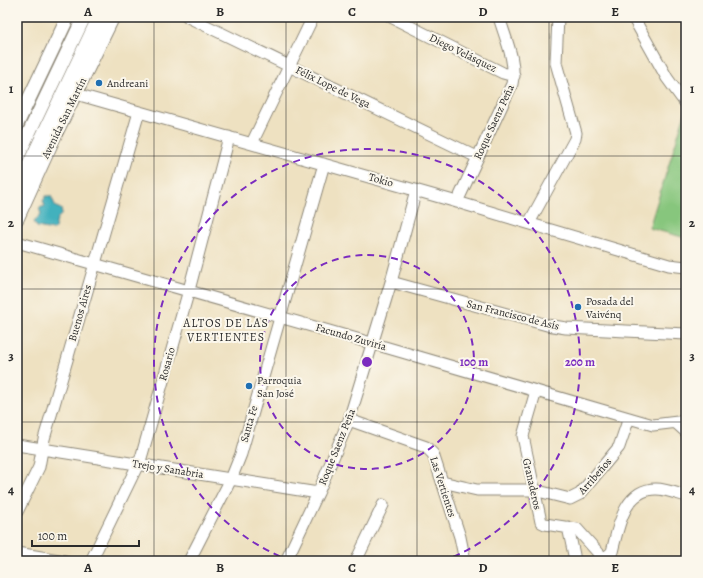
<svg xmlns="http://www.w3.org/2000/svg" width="703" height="578" font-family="Alegreya,serif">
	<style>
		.green { fill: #87c67d; stroke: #597854 }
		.water { fill: #42b1bd; stroke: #366e74 }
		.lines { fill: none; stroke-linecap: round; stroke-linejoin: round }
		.minor-casing { stroke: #8c8676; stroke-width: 13 }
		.major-casing { stroke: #8c8676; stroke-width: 15 }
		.minor { stroke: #fff; stroke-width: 11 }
		.major { stroke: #fff; stroke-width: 13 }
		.grid { fill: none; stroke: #2b2b2b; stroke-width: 1; stroke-opacity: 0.55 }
		.ring { fill: none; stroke: #7b2cbf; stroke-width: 2; stroke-dasharray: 7 5 }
		.poi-dot { fill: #1f6fb2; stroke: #fbf7ec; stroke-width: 1.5 }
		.labels { text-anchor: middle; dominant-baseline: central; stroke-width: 4; stroke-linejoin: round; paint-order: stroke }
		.street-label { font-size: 11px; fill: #2b2b2b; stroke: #fbf7ec }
		.poi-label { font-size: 11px; fill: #2b2b2b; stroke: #fbf7ec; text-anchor: start }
		.neighbourhood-label { font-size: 12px; letter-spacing: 1px; fill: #2b2b2b; stroke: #fbf7ec }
		.centre { fill: #7b2cbf; stroke: #fbf7ec; stroke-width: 2 }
		.ring-label { font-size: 12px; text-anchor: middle; font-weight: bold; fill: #7b2cbf; stroke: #fbf7ec; stroke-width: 4; stroke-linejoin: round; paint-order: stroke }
		.neatline { fill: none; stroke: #2b2b2b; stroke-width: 1.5 }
		.grid-label { font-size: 13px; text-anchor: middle; font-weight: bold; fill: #2b2b2b }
	</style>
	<rect width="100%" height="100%" fill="#fbf7ec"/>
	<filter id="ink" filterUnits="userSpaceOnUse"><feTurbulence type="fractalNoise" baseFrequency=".025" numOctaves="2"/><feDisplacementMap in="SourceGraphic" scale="8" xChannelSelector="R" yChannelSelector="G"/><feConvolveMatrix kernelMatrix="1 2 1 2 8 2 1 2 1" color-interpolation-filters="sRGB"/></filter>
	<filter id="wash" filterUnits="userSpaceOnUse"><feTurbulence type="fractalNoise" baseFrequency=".012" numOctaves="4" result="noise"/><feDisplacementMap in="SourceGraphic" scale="16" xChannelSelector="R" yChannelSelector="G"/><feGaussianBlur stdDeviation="0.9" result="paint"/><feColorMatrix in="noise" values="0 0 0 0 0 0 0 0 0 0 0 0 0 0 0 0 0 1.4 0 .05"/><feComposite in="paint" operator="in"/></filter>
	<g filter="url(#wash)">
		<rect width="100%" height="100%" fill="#eee1c1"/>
		<!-- green -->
		<path class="green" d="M686 110V238L649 228Z"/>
		<!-- water -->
		<path class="water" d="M46 196H51L56 207 61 209 62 214 57 219 55 228 53 230 37 227 34 222 41 214 39 208 45 206 43 201Z"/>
	</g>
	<g filter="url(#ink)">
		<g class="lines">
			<defs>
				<path id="minor" d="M188 17 477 157
					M391 17 503 73 514 76
					M633 17 667 78 686 104
					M76 94 457 202 669 265 686 267
					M252 143 313 17
					M457 202 512 84C517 62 505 38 499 17
					M529 223 575 139 576 133 556 63 558 17
					M17 242 371 343 653 425 686 421
					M391 282 547 325 566 328 686 334
					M536 391 523 436 541 522 545 524 577 529 602 557H606L612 552C618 528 624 489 656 489 665 489 676 493 686 496
					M349 420 426 447 433 454 460 537 465 561
					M676 423 686 432
					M17 445 318 493
					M442 482 477 490H534L570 499 580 494 619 447 629 418
					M17 512 39 467 44 439 139 112
					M568 527 574 555V561
					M17 553 65 561
					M91 561 141 458 189 290 229 137
					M189 561 231 479 241 454 324 164
					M286 561 318 493 349 420 391 282 416 190
					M356 561 383 505"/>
				<path id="major" d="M17 124 68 17
					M17 158 84 17
					M17 190 99 17
					M17 219 56 133 113 17"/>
			</defs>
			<!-- minor casing -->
			<use href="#minor" class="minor-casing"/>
			<!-- major casing -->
			<use href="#major" class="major-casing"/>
			<!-- minor -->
			<use href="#minor" class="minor"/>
			<!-- major -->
			<use href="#major" class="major"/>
		</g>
	</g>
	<!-- grid -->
	<path class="grid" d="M154 17V561M286 17V561M417 17V561M549 17V561M17 156H686M17 289H686M17 422H686"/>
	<!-- distance rings -->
	<g class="ring">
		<circle cx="367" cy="362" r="107"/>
		<path d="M291 561A213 213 0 1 1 443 561"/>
	</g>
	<!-- markers -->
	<g class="poi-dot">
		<circle cx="99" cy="83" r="4"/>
		<circle cx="578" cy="307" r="4"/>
		<circle cx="249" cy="386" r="4"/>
	</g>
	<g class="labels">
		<!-- street labels -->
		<g class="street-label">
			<text transform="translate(463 53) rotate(26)">Diego Velásquez</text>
			<text transform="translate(333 87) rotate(26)">Félix Lope de Vega</text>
			<text transform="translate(64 118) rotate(-64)">Avenida San Martín</text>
			<text transform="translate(494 122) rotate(-65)">Roque Saenz Peña</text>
			<text transform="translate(381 180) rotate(16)">Tokio</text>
			<text transform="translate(80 313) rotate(-74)">Buenos Aires</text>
			<text transform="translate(513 315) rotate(14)">San Francisco de Asís</text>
			<text transform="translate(351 337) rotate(16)">Facundo Zuviría</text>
			<text transform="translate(167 364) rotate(-74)">Rosario</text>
			<text transform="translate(249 424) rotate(-74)">Santa Fe</text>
			<text transform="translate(337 447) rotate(-68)">Roque Saenz Peña</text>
			<text transform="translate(168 469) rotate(9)">Trejo y Sanabria</text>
			<text transform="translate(595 476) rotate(-49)">Arribeños</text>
			<text transform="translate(532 484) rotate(77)">Granaderos</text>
			<text transform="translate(443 487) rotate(72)">Las Vertientes</text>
		</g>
		<!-- poi labels -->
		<g class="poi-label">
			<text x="107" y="83">Andreani</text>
			<text x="586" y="301">Posada del<tspan x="586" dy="13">Vaivénq</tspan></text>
			<text x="257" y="380">Parroquia<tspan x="257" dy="13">San José</tspan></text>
		</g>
		<!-- neighbourhood labels -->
		<g class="neighbourhood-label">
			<text x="226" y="323">ALTOS DE LAS<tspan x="226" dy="14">VERTIENTES</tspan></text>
		</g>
	</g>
	<circle cx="367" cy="362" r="6" class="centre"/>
	<g class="ring-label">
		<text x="474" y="366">100 m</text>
		<text x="580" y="366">200 m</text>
	</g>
	<!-- margin -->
	<rect width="703" height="578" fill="none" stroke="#fbf7ec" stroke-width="44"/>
	<!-- scale -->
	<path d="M32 540v6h107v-6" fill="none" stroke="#2b2b2b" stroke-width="2"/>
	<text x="38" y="540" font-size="12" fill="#2b2b2b" stroke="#fbf7ec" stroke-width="3" paint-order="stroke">100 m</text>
	<rect x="22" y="22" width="659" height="534" class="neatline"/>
	<g class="grid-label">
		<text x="88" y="16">A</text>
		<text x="220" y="16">B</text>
		<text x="352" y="16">C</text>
		<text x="483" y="16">D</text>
		<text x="615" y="16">E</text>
		<text x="11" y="93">1</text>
		<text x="692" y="93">1</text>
		<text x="11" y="227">2</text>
		<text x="692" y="227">2</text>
		<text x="11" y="360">3</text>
		<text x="692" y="360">3</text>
		<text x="11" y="494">4</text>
		<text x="692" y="494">4</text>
		<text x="88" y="572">A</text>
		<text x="220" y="572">B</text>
		<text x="352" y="572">C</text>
		<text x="483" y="572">D</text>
		<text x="615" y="572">E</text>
	</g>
</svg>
